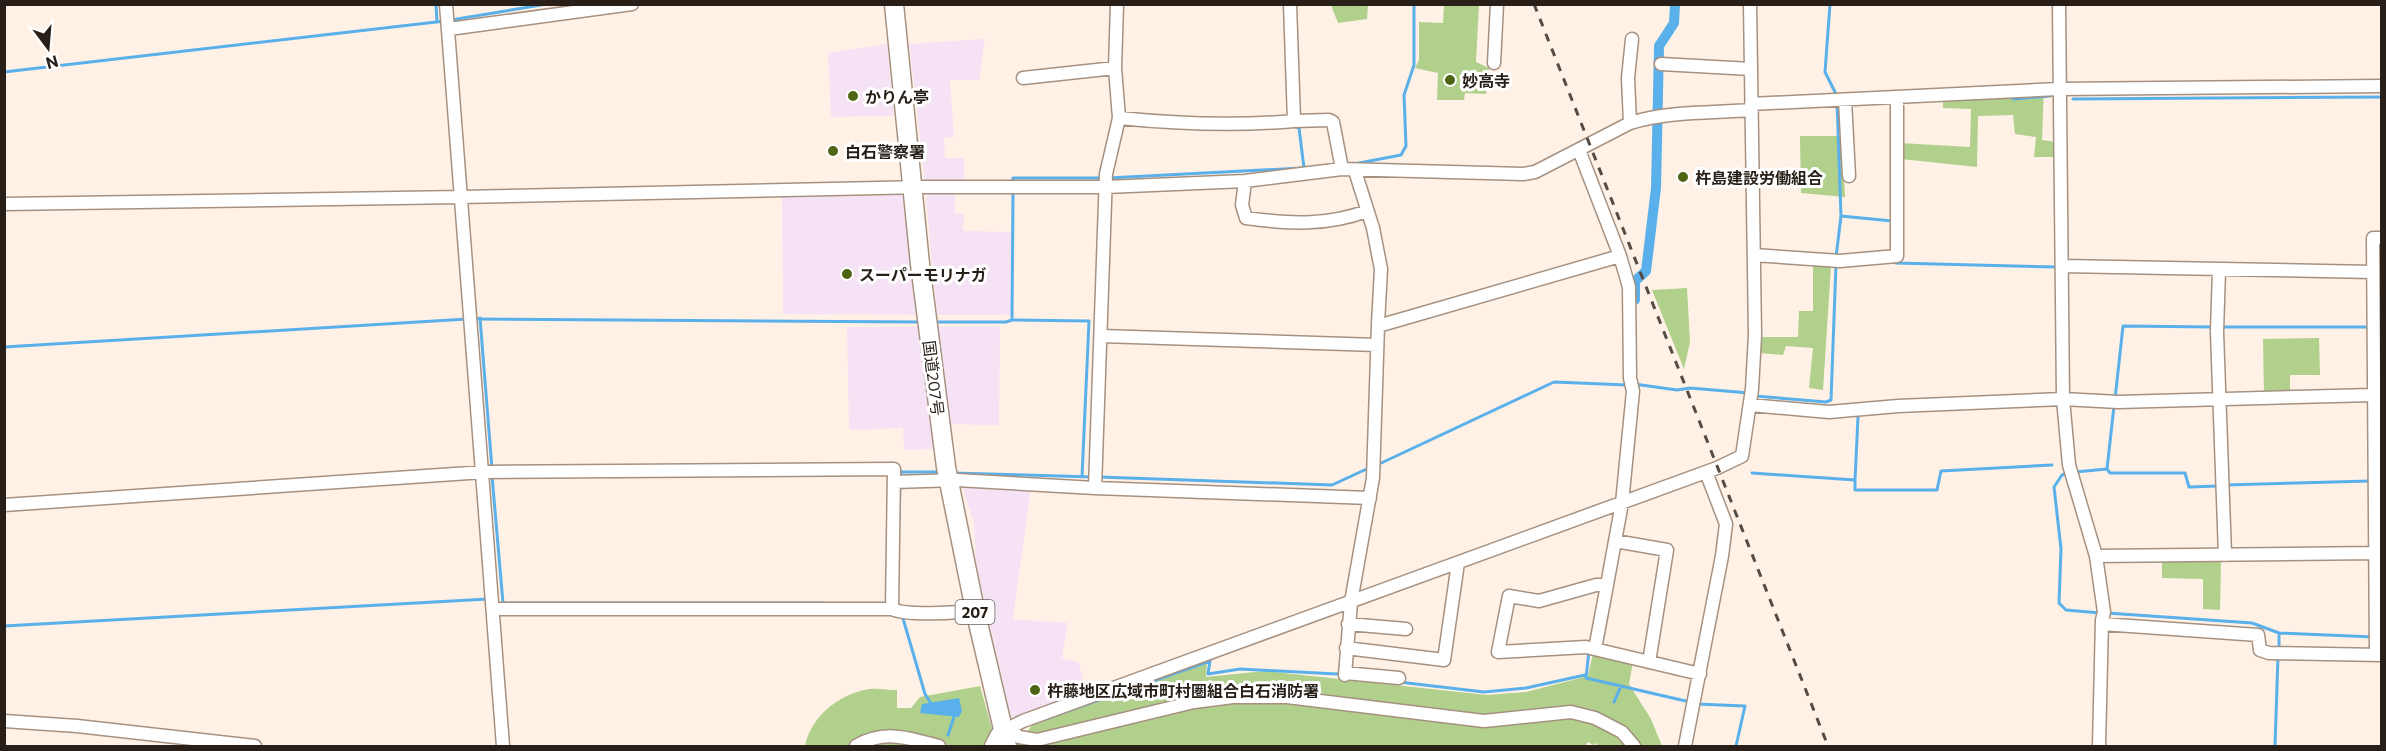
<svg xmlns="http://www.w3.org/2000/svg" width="2386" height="751" font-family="Commissioner,'Noto Sans JP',sans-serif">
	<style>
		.commercial { fill: #f5e3f5 }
		.green { fill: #b0d08b }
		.water { fill: #59b0ea }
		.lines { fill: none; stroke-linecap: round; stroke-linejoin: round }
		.stream { stroke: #59b0ea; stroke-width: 3 }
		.canal { stroke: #59b0ea; stroke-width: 10 }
		.minor-casing { stroke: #a69180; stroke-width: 15 }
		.highway-casing { stroke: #a69180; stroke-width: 21 }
		.minor { stroke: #fff; stroke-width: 12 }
		.highway { stroke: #fff; stroke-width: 18 }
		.rail { stroke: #544b43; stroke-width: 3; stroke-dasharray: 8 8; stroke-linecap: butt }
		.poi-dot { fill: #4e6513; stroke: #fff; stroke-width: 2 }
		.labels { text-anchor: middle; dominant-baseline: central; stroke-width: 6; stroke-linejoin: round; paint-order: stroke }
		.shield { fill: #fff; stroke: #68625d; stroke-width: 1.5 }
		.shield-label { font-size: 15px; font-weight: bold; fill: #271f18 }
		.poi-label { font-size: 16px; font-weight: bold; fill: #271f18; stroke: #fff; text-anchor: start }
		.street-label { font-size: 16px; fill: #271f18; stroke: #fff }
	</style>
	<rect width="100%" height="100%" fill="#fff1e6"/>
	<!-- commercial -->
	<path class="commercial" d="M985 39 979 80H950L954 137 944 138 945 158H964V182H925L909 44Z
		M887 44 894 116 831 117 828 53Z
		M955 190V213L964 214 963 231 1011 232V315H937L926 199 928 191Z
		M901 195 906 200 918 315 783 314 782 197Z
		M1000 326 999 425 933 424 937 449 904 450 903 428 849 430 847 327Z
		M959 476 1032 480 1013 619 1068 623 1062 658 1079 662 1086 695 1019 718 1011 716 976 564 974 524Z"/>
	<!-- green -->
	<path class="green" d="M1331 5H1368L1367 19 1338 23Z
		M1444 5H1479L1476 62 1489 68 1486 94 1465 93 1464 100H1437L1438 73 1415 68 1419 60V22L1443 23Z
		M2044 87 2042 140 2056 142 2057 157H2034L2036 137 2015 134 2013 115 1978 116 1977 167 1901 159 1900 143 1970 147 1971 109 1943 108V92Z
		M1800 136H1842L1845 197 1801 193Z
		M1813 263 1831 266 1823 390 1809 388 1813 348 1786 346 1783 355 1759 353V337H1798L1799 311H1813Z
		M1687 288 1690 342 1684 369 1652 290Z
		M2319 338 2320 375H2290V396H2264L2263 339Z
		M2162 559 2221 560 2220 610 2203 609V579L2162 578Z
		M1593 653 1633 662 1629 684 1651 719 1662 746H1596L1598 743 1593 745 1588 742 1585 746H805C811 718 835 697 864 690 873 687 887 690 897 690V708H911L920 697 980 686 996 743 1020 742 1032 725 1207 663 1206 677 1265 671 1487 695 1526 692 1588 676Z"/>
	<!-- water -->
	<path class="water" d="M959 698 962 711 959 717 920 713 922 704Z"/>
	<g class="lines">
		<!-- stream -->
		<path class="stream" d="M436 4 437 22
			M1830 4 1825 72 1837 96
			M451 20 547 4
			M4 72 445 21
			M2013 99 2050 96
			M2073 99 2382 97
			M1292 126 1299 128 1304 168
			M1354 164 1401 155 1406 146 1404 95 1414 65V4
			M1108 178 1302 168
			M1013 185V178H1102
			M1841 216 1892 221
			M1836 257 1841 216 1837 102
			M1894 261 1896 263 2057 267
			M480 318 492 469
			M473 319 920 322
			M1012 320 1013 192
			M932 322H1006L1012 320 1089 321 1082 477
			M2221 327H2370
			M4 347 467 319
			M1634 384 1677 390 1690 388 1749 393
			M1755 396 1826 402 1831 400 1836 264
			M2115 399 2123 326 2214 327
			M1377 465 1554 382 1627 385
			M2107 469 2110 473H2185L2189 487 2218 486
			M2075 472 2107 469 2114 406
			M952 473 1093 477
			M1752 473 1855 480V490H1937L1941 471 2052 465
			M2069 473 2062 475 2054 487 2061 549 2059 603 2066 610 2100 613
			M492 476 503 603H825
			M901 477V472H940
			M1099 477 1332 485 1371 467
			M1855 480 1858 417
			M2225 485 2370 481
			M899 519 900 484
			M2107 613 2252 623 2279 633 2374 637
			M902 615 925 694 932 705
			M4 626 488 599
			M2279 650V633
			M1589 651 1586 678 1690 702
			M1399 682 1484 692 1526 688 1585 675
			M1614 702 1621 686
			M1696 704 1745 706 1736 746
			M1045 719 1210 661 1208 674 1240 669 1337 674
			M948 735 955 714
			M2275 746 2278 656"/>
		<!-- canal -->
		<path class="canal" d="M1635 300V281L1646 271 1656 188 1659 46 1674 23 1675 4"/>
		<defs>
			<path id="minor" d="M446 4 503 746
				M2059 4 2063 399 2069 465 2096 556 2104 612 2102 620 2099 746
				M449 29 632 4
				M1494 63 1497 4
				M1661 64 1751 69
				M1023 78 1115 68
				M1845 100 1849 176
				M1751 104 2059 89 2382 86
				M1119 118C1178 124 1236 126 1294 121L1290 4
				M1294 121 1329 120 1333 122 1342 169
				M1630 123 1628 78 1632 39
				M1579 150 1620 256 1629 287 1630 378 1633 391 1622 503 1607 585H1596L1539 601 1509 596 1498 652 1586 647 1700 674
				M1355 171 1373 228 1381 269 1378 324
				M1245 181 1242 205 1246 218C1288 224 1327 226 1367 211
				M4 204 461 197 924 187H1106L1245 181 1342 169 1523 174 1535 172 1630 123C1669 111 1711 113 1751 110
				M1754 255 1840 261 1897 256V98
				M2063 266 2373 272
				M2219 270 2217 332 2225 555
				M1101 336 1377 345
				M1750 405 1829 412 1898 406 2063 399 2118 402 2372 395
				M894 482 957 480 1095 488 1370 498
				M1095 488 1106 174 1119 118 1115 68 1117 4
				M4 505 484 472 894 469 892 609
				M1615 541 1667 550 1649 662
				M2096 556 2375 553
				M493 609H892C907 616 957 613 975 610
				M1348 624 1406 629
				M2102 624 2258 635 2260 650 2269 653 2382 655
				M1346 648 1444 660 1458 563
				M1595 649 1607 585
				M2376 655 2373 238H2382
				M1345 673 1399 678
				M1345 675 1351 602 1373 478 1378 326 1620 256
				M4 721 77 726 255 746
				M1003 731H1012L1019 737 1037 740 1194 702 1233 697H1287L1484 721 1571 712 1595 718 1622 732 1634 746
				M856 746C884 729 909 738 939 746
				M991 746 997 734 1023 721 1717 468 1742 456 1752 389 1755 335 1750 4
				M1685 746 1722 556 1726 524 1706 472"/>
			<path id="highway" d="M894 4 920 264 946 467 975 610 1007 746"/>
		</defs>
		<!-- minor casing -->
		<use href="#minor" class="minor-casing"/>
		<!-- highway casing -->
		<use href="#highway" class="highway-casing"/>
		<!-- minor -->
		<use href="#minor" class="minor"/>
		<!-- highway -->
		<use href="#highway" class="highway"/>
		<!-- rail -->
		<path class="rail" d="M1534 4 1828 746"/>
	</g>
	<!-- markers -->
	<g class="poi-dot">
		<circle cx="1450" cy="80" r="6"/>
		<circle cx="853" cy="96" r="6"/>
		<circle cx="833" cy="151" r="6"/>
		<circle cx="1683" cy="177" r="6"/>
		<circle cx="847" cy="274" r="6"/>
		<circle cx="1035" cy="690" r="6"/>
	</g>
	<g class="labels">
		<!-- shield labels -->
		<rect class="shield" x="955.5" y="600" width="39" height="24" rx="4.5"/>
		<g class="shield-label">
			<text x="975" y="612">207</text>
		</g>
		<!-- poi labels -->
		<g class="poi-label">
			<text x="1462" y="80">妙高寺</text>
			<text x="865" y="96">かりん亭</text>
			<text x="845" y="151">白石警察署</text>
			<text x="1695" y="177">杵島建設労働組合</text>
			<text x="859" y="274">スーパーモリナガ</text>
			<text x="1047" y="690">杵藤地区広域市町村圏組合白石消防署</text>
		</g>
		<!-- street labels -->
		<g class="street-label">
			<text transform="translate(934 378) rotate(83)">国道207号</text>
		</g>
	</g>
	<!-- border -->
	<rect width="2386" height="751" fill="none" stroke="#271f18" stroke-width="12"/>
	<!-- north arrow -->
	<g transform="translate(48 48) rotate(164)" stroke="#ffffff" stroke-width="4.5" paint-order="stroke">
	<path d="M0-4.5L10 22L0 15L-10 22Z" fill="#271f18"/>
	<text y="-9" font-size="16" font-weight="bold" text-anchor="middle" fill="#271f18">N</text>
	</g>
</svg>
